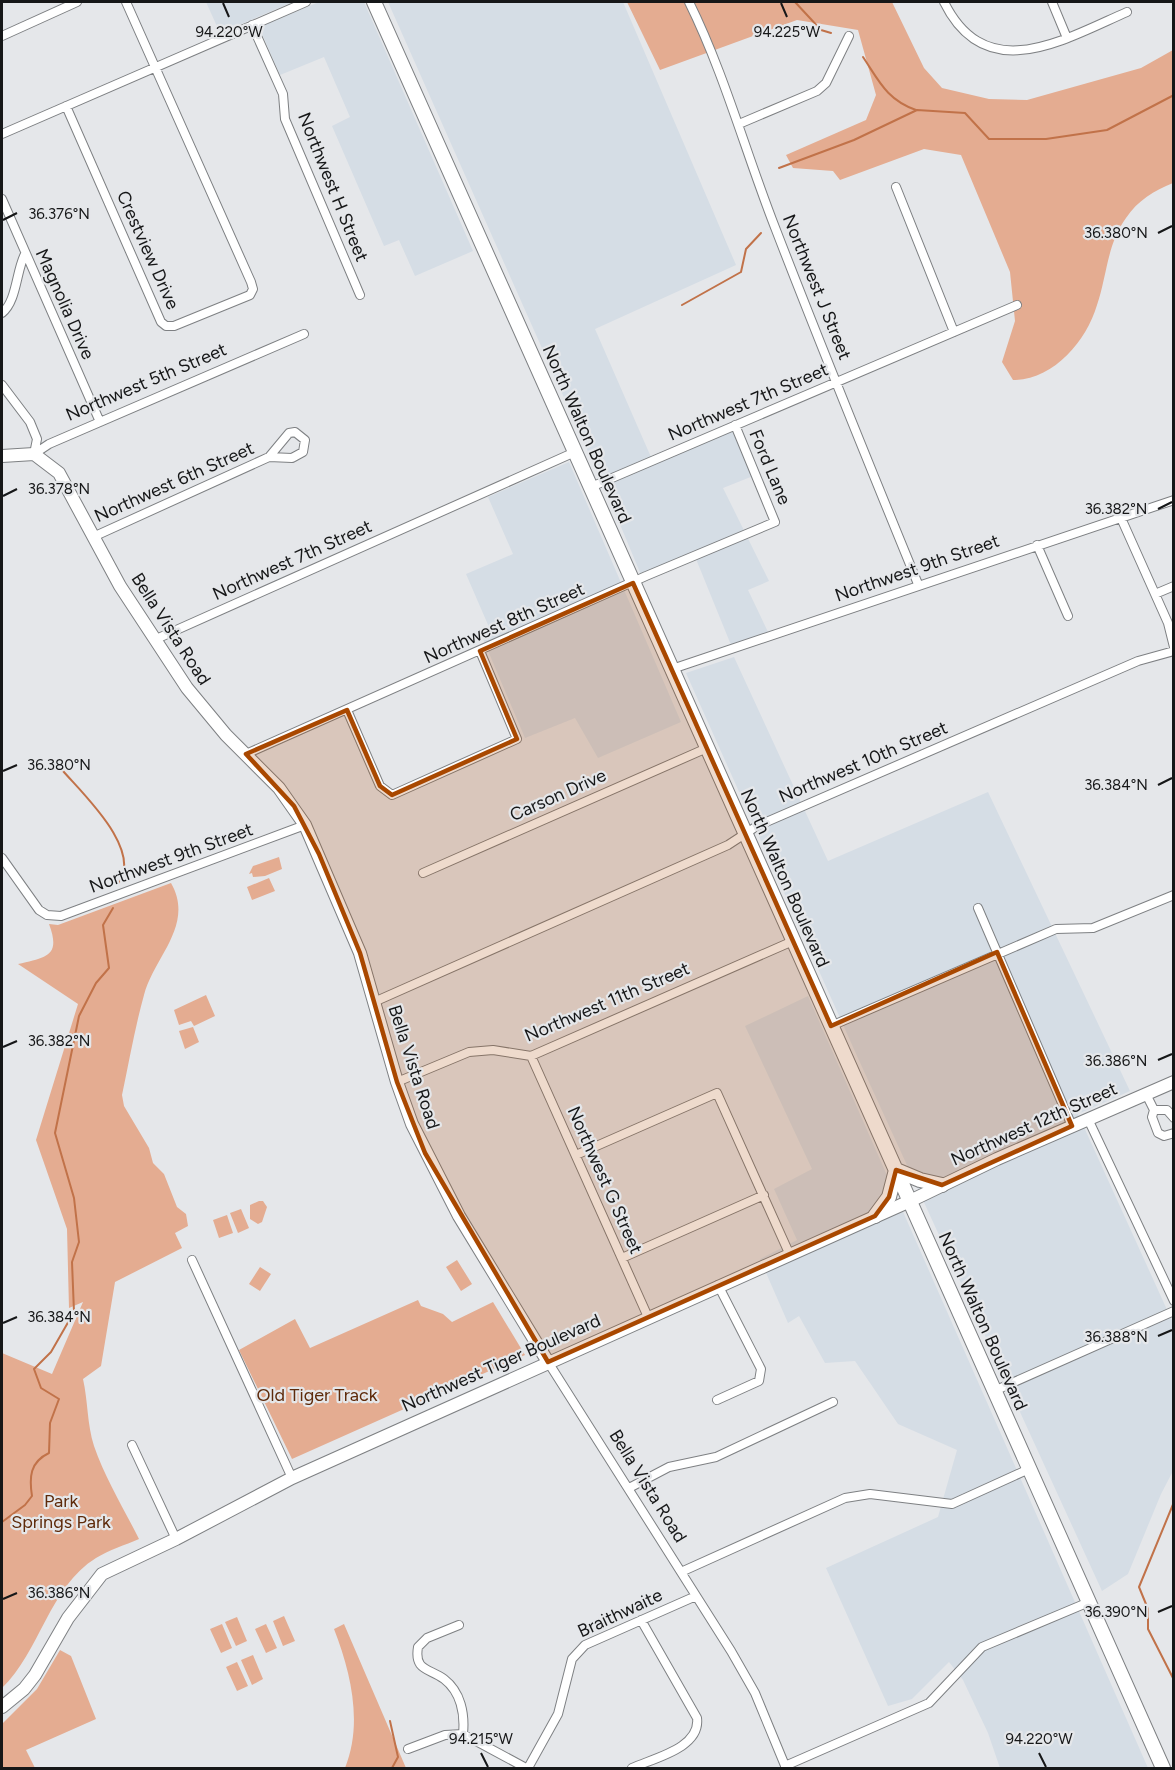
<svg xmlns="http://www.w3.org/2000/svg" width="1175" height="1770" font-family="Figtree,sans-serif">
	<style>
		.built { fill: #d5dde5 }
		.green { fill: #e4ac91 }
		.lines { fill: none; stroke-linecap: round; stroke-linejoin: round }
		.stream { stroke: #c17249; stroke-width: 2 }
		.street-casing { stroke: #7e8083; stroke-width: 10 }
		.secondary-casing { stroke: #7e8083; stroke-width: 14 }
		.primary-casing { stroke: #7e8083; stroke-width: 16 }
		.street { stroke: #fff; stroke-width: 8 }
		.secondary { stroke: #fff; stroke-width: 12 }
		.primary { stroke: #fff; stroke-width: 14 }
		.marked { fill: #a94800; fill-opacity: 0.2; stroke: #a94800; stroke-width: 4.5; stroke-linejoin: round }
		.ticks { fill: none; stroke: #161718; stroke-width: 2 }
		.labels { text-anchor: middle; dominant-baseline: central; stroke-width: 4.5; stroke-linejoin: round; paint-order: stroke }
		.street-label { font-size: 18px; fill: #161718; stroke: #e5e7ea }
		.park-label { font-size: 18px; fill: #5e2a0a; stroke: #e5e7ea }
		.ticks-label { font-size: 15px; text-anchor: middle; fill: #161718; stroke: #e5e7ea; stroke-width: 4.5; stroke-linejoin: round; paint-order: stroke }
	</style>
	<rect width="100%" height="100%" fill="#e5e7ea"/>
	<!-- built -->
	<path class="built" d="M206 2H293L220 33Z
		M319 2H364L473 251 415 276 399 240 384 246 332 126 350 117 324 57 280 75 259 27Z
		M388 2H623L736 265 595 329 654 464 733 430 753 476 723 488 769 581 748 590 768 632 731 645 696 559 644 582 614 510Z
		M569 462 681 722 598 758 575 718 525 738 483 639 492 634 466 574 513 554 488 497Z
		M734 657 828 861 988 792 1130 1091 1078 1114 1173 1323V1471L1161 1494 1128 1574 1102 1591 857 1056 686 673Z
		M808 996 1148 1768H1000L988 1733 963 1680 949 1662 912 1699 888 1706 826 1568 938 1517 957 1450 898 1424 855 1361 825 1363 799 1316 788 1323 760 1259 797 1240 774 1189 812 1169 745 1026Z"/>
	<!-- green -->
	<path class="green" d="M627 2H892L924 68 942 88 989 99 1027 100 1141 68 1173 50V183C1154 191 1138 200 1126 218 1107 244 1107 276 1097 305 1086 342 1053 380 1013 380L1002 362 1015 321 1010 272 961 155 924 149 840 180 833 171 793 168 786 155 866 120 876 95 858 30 797 20 660 70Z
		M279 857 282 869 265 876 253 877 252 873 249 874 253 866Z
		M269 878 275 891 252 900 247 887Z
		M171 883C195 925 154 957 144 995 135 1027 129 1062 122 1095L124 1106 149 1148 153 1163 164 1174 177 1207 186 1214 188 1226 175 1233 182 1248 115 1282 101 1366 83 1379C88 1401 87 1424 94 1446 105 1478 124 1509 139 1539 125 1545 109 1550 96 1558 49 1587 40 1652 2 1688V1353L52 1374 83 1302 69 1308 67 1229 36 1140 78 1004 18 964C47 957 61 956 49 924L58 925Z
		M206 995 215 1016 194 1026 191 1021 179 1025 174 1010Z
		M193 1027 199 1042 185 1049 179 1031Z
		M259 1201H263L267 1207 262 1222 258 1224 250 1219V1205Z
		M241 1209 249 1228 238 1233 230 1213Z
		M227 1215 233 1233 219 1238 213 1220Z
		M457 1260 472 1284 461 1291 446 1267Z
		M260 1267 271 1274 260 1291 249 1284Z
		M418 1300 421 1306 443 1314 452 1322 493 1302 525 1355 292 1459 239 1350 295 1319 310 1348Z
		M284 1616 295 1641 283 1646 273 1621Z
		M237 1617 247 1641 236 1646 225 1622Z
		M222 1624 232 1648 221 1653 210 1629Z
		M266 1624 277 1648 266 1653 255 1629Z
		M344 1624 406 1768H345C363 1723 351 1673 334 1629Z
		M60 1650 71 1656 96 1719 26 1750 35 1768H2V1724L37 1689Z
		M253 1655 263 1679 252 1685 241 1660Z
		M237 1662 248 1686 237 1691 226 1667Z"/>
	<g class="lines">
		<!-- stream -->
		<path class="stream" d="M795 2 821 30 831 33
			M863 57C879 81 887 100 916 110
			M779 168 854 140 917 110 965 113 989 139H1046L1107 130 1174 95
			M682 305 741 272 746 249 761 233
			M63 771C84 795 145 852 117 885
			M1174 1502 1139 1587 1148 1609V1629L1174 1680
			M2 1522 25 1505 32 1496C29 1477 30 1462 49 1453L50 1423 59 1399 41 1388 34 1369 51 1352 74 1312 72 1262 79 1242 74 1198 55 1133 79 1016 96 983 109 968 103 925 113 908
			M390 1721 398 1757 392 1768"/>
		<defs>
			<path id="street" d="M689 2C725 75 746 154 776 230 822 349 870 467 918 584
				M944 2C986 87 1063 40 1127 12
				M1052 2 1067 38
				M252 25 283 94 285 119 360 295
				M2 36 77 2
				M66 106 161 322 166 326H174L250 295 253 289 251 282 126 2
				M739 124 817 91 826 83 849 36
				M2 134 306 2
				M896 187 954 332
				M2 199 100 422
				M2 313C17 301 16 271 25 254
				M2 385 30 422 37 439 34 454
				M34 454 49 444 304 334
				M591 487 1017 305
				M1121 518 1168 623 1174 647
				M93 537 269 457 292 458 303 452 305 440 295 432 289 433 269 457
				M1037 545 1068 616
				M1155 594 1174 586
				M154 640 575 452
				M672 669 1174 500
				M347 710 380 786 392 795 517 739 480 651
				M246 754 646 576 775 522 735 425
				M2 858 39 910 47 915 61 916 305 825
				M423 873 707 748
				M978 908 1072 1126
				M374 1002 728 845 757 826 1138 661 1174 651
				M831 1026 1056 929 1093 928 1174 895
				M531 1056 648 1317
				M397 1082 469 1052 493 1050 531 1056 793 941
				M1146 1094 1154 1110 1152 1117 1158 1133 1164 1136 1174 1133
				M1154 1110H1167L1174 1118
				M1088 1119 1174 1301
				M576 1155 717 1093 789 1253
				M622 1258 764 1195
				M192 1260 292 1478
				M548 1362 731 1651 755 1693 786 1768
				M994 1391 1174 1311
				M717 1400 759 1381 761 1369 718 1285
				M132 1445 176 1539
				M629 1488 669 1467 716 1457 833 1402
				M681 1572 845 1498 870 1494 952 1504 1029 1469
				M459 1625 427 1638 418 1647C414 1671 429 1668 444 1679 461 1692 465 1714 463 1734
				M408 1749 445 1735 463 1734 526 1768
				M785 1766 929 1703 982 1647 1089 1602
				M528 1768 558 1714 572 1659 585 1645 696 1596
				M632 1768C654 1758 701 1748 697 1718L641 1620"/>
			<path id="secondary" d="M2 456 34 454 59 473 120 586 187 688 226 735 279 788 305 825 360 953 397 1082 412 1124 459 1216 548 1362
				M2 1707 24 1689 35 1675 68 1618 102 1574 176 1539 292 1478 910 1201 997 1159 1174 1082"/>
			<path id="primary" d="M374 2 1163 1768
				M875 1216 889 1197 896 1170 920 1180 942 1185"/>
		</defs>
		<!-- street casing -->
		<use href="#street" class="street-casing"/>
		<!-- secondary casing -->
		<use href="#secondary" class="secondary-casing"/>
		<!-- primary casing -->
		<use href="#primary" class="primary-casing"/>
		<!-- street -->
		<use href="#street" class="street"/>
		<!-- secondary -->
		<use href="#secondary" class="secondary"/>
		<!-- primary -->
		<use href="#primary" class="primary"/>
	</g>
	<!-- marked area -->
	<path class="marked" d="M633 583 831 1026 997 952 1072 1126 942 1185 896 1170 889 1197 875 1216 548 1362 425 1153 397 1082 360 953 319 854 294 806 246 754 347 710 380 786 392 795 517 739 480 651Z"/>
	<!-- ticks -->
	<path class="ticks" d="M223 3 229 17M781 3 787 17M3 220 17 213M1158 233 1172 226M3 496 17 489M1158 509 1172 502M3 771 17 765M1158 785 1172 778M3 1047 17 1041M1158 1060 1172 1054M3 1323 17 1317M1158 1336 1172 1330M3 1599 17 1593M1158 1612 1172 1606M481 1753 488 1767M1039 1753 1046 1767"/>
	<g class="labels">
		<!-- street labels -->
		<g class="street-label">
			<text transform="translate(333 187) rotate(68)">Northwest H Street</text>
			<text transform="translate(148 250) rotate(66)">Crestview Drive</text>
			<text transform="translate(817 287) rotate(68)">Northwest J Street</text>
			<text transform="translate(65 304) rotate(66)">Magnolia Drive</text>
			<text transform="translate(146 382) rotate(-23)">Northwest 5th Street</text>
			<text transform="translate(748 402) rotate(-23)">Northwest 7th Street</text>
			<text transform="translate(587 434) rotate(66)">North Walton Boulevard</text>
			<text transform="translate(770 467) rotate(67)">Ford Lane</text>
			<text transform="translate(174 482) rotate(-24)">Northwest 6th Street</text>
			<text transform="translate(292 560) rotate(-24)">Northwest 7th Street</text>
			<text transform="translate(917 568) rotate(-19)">Northwest 9th Street</text>
			<text transform="translate(504 623) rotate(-24)">Northwest 8th Street</text>
			<text transform="translate(171 629) rotate(57)">Bella Vista Road</text>
			<text transform="translate(863 762) rotate(-23)">Northwest 10th Street</text>
			<text transform="translate(558 795) rotate(-24)">Carson Drive</text>
			<text transform="translate(171 858) rotate(-20)">Northwest 9th Street</text>
			<text transform="translate(785 878) rotate(66)">North Walton Boulevard</text>
			<text transform="translate(607 1002) rotate(-23)">Northwest 11th Street</text>
			<text transform="translate(414 1067) rotate(72)">Bella Vista Road</text>
			<text transform="translate(1034 1124) rotate(-24)">Northwest 12th Street</text>
			<text transform="translate(605 1180) rotate(66)">Northwest G Street</text>
			<text transform="translate(983 1321) rotate(66)">North Walton Boulevard</text>
			<text transform="translate(501 1363) rotate(-24)">Northwest Tiger Boulevard</text>
			<text transform="translate(648 1486) rotate(58)">Bella Vista Road</text>
			<text transform="translate(620 1613) rotate(-25)">Braithwaite</text>
		</g>
		<!-- park labels -->
		<g class="park-label">
			<text x="317" y="1395">Old Tiger Track</text>
			<text x="61" y="1501">Park<tspan x="61" dy="21">Springs Park</tspan></text>
		</g>
	</g>
	<g class="ticks-label">
		<text x="229" y="37">94.220°W</text>
		<text x="787" y="37">94.225°W</text>
		<text x="59" y="219">36.376°N</text>
		<text x="1116" y="238">36.380°N</text>
		<text x="59" y="494">36.378°N</text>
		<text x="1116" y="514">36.382°N</text>
		<text x="59" y="770">36.380°N</text>
		<text x="1116" y="790">36.384°N</text>
		<text x="59" y="1046">36.382°N</text>
		<text x="1116" y="1066">36.386°N</text>
		<text x="59" y="1322">36.384°N</text>
		<text x="1116" y="1342">36.388°N</text>
		<text x="59" y="1598">36.386°N</text>
		<text x="1116" y="1617">36.390°N</text>
		<text x="481" y="1744">94.215°W</text>
		<text x="1039" y="1744">94.220°W</text>
	</g>
	<!-- border -->
	<rect width="1175" height="1770" fill="none" stroke="#161718" stroke-width="6"/>
</svg>
